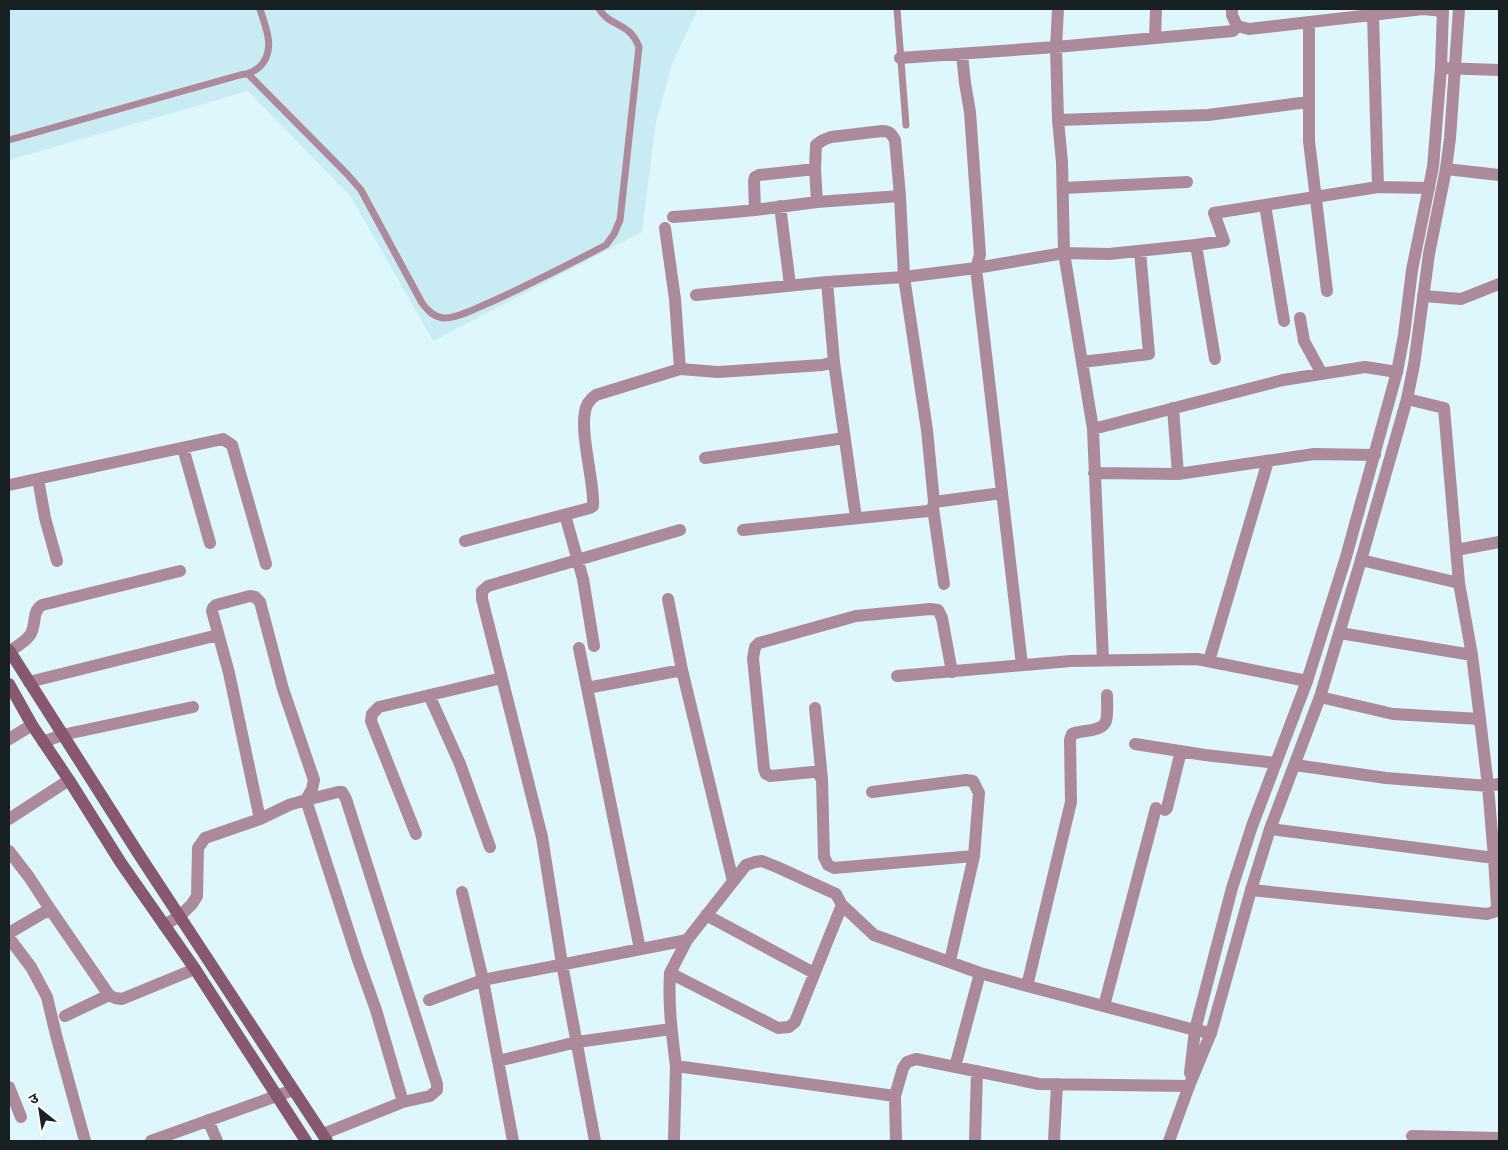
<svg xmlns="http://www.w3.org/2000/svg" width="1508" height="1150" font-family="'IBM Plex Sans','Noto Sans Devanagari',sans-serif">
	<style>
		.built { fill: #c9ecf4 }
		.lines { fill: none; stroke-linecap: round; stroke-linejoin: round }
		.service { stroke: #ac8a9b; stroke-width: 7 }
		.minor { stroke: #ac8a9b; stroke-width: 12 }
		.tertiary { stroke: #ac8a9b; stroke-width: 12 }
		.secondary { stroke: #885871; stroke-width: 12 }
	</style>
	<rect width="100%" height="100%" fill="#ddf7fc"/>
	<!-- built -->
	<path class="built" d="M9 9H698L672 64 656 122 642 232 433 341 351 197 248 91 9 160Z"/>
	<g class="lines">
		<!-- service -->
		<path class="service" d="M897 9 906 125
			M248 74 347 174 361 190 422 303C428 311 433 316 443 318 457 319 478 307 491 302 530 284 568 265 606 245L614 234 620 220 639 47C629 21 611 28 599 9
			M9 140 240 75C250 74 257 71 263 63 275 46 265 26 260 9"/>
		<!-- minor -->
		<path class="minor" d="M1058 9 1056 47 1058 120 1062 162 1064 253 1093 429 1283 380 1365 367 1397 372
			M1232 9V15L1237 26 1249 29 1423 9 1443 11
			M1373 15 1378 187
			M1309 22V141L1327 291
			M1155 38 1156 9
			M900 58 1056 47 1233 31 1237 26
			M1441 68 1499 70
			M1058 120 1208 115 1308 102
			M815 169 816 145 823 140 831 137 882 131C889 131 891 133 895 140L900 196
			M1446 169 1499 175
			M1063 188 1187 182
			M1265 205 1284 321
			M780 206 790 285
			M673 217 724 213 755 210
			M665 228 675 299 680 369
			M1196 245 1215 359
			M696 295 827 282 904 277 976 268 980 255 970 112 965 83 962 54
			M1423 296 1461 299 1499 284
			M1300 318 1304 341 1322 374
			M834 362 856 518
			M1082 362 1149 354 1140 251
			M1407 399 1444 408 1459 583
			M1173 408 1178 474
			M1093 429 1103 660
			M183 448 210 543
			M705 458 845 438
			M1094 473 1178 474 1314 454 1375 455
			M38 479 45 518 57 561
			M9 485 223 439 232 445 266 564
			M934 502 1002 493
			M933 508 944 584
			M565 515 583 579 594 646
			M743 530 928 511 933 508 934 502 927 430 904 277 900 196 817 202 755 210 754 181 755 177 759 175 815 169 817 202
			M465 541 590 508 593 506C595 481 576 423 588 403 590 400 593 397 596 395L680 369 718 372 822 365 834 362 827 282
			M1456 550 1499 542
			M668 599 682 670
			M1340 633 1472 655 1459 583 1361 560
			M579 648 640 949
			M10 651C16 647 25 642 30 635 37 625 31 612 42 605L180 571
			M1209 661 1268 461
			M1022 665 976 268 1064 253 1109 254 1196 245 1224 241 1214 213 1378 187 1429 188
			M952 672 942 618 938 610 930 609 856 616 759 643 755 647 753 658 764 769 766 774 770 776 813 772H817L822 779 824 857 828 865 834 868 974 856
			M897 676 1071 661 1197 659 1307 681
			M29 682 218 635
			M587 688 682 670 733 881
			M429 695 460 764 490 847
			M1320 697 1393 714 1480 719 1472 655
			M815 708 822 779
			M9 739 32 725
			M43 742 62 735 193 707
			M1135 744 1205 755 1276 763
			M1295 765 1386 778 1488 786 1480 719
			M872 792 966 780 973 781 979 793 974 856 950 961
			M1165 810 1167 808 1181 751
			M9 819 69 780
			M1270 829 1494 858 1488 786 1499 784
			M416 834 371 721 372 714 379 707 502 678
			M9 851 29 877 50 909
			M1251 890 1487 914 1494 912 1497 907 1494 858
			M842 905 836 894 777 867 762 861 755 862 746 865 687 940 670 973 778 1028 789 1027 795 1022 842 905 874 935 980 973 1027 986 1195 1030 1211 1033
			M706 915 814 973
			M164 925 180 916 192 904 197 896 198 848 205 838 260 819 289 805 306 800 312 789 314 780 283 689 260 602 255 597 250 596 216 605 213 608 212 611 229 673 260 819
			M9 933 50 909 109 995 115 998 122 999 195 969
			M9 938 31 967 47 997 56 1035 85 1141
			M670 973C668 1005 672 1035 676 1066
			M1027 986 1071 802 1070 740 1072 734C1081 730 1103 732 1106 721 1108 713 1107 703 1107 695
			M429 1000 483 980 462 892
			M1104 1006 1156 808
			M65 1016 109 995
			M498 1061 577 1042 671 1029
			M955 1067 980 973
			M9 1087 21 1117
			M895 1096 896 1141
			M208 1120 217 1141
			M323 1134 403 1102 430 1096 437 1090V1084L346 799 342 792H338L306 800 357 957 376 1010 403 1102
			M1412 1136 1499 1138
			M674 1139 676 1066 895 1096 903 1068 907 1062 916 1059 1039 1084 1189 1086
			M151 1141 293 1090
			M513 1141 483 980 687 940
			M595 1141 562 964 542 837 482 599V591L488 586 680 530
			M975 1141 977 1071
			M1054 1141 1057 1084"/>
		<!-- tertiary -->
		<path class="tertiary" d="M1190 1073 1195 1030 1232 888 1252 826 1307 681 1346 557 1397 372 1404 335 1412 270 1433 167 1441 68 1443 9
			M1169 1141 1189 1086 1211 1033 1251 890 1270 829 1320 697 1361 560 1407 399 1414 365 1429 254 1446 169 1450 138 1459 9"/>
		<!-- secondary -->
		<path class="secondary" d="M9 650 138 853 327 1141
			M9 684 32 725 69 780 121 863 195 969 306 1141"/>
	</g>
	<!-- border -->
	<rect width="1508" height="1150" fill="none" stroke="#172022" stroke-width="20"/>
	<!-- north arrow -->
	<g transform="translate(40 1110) rotate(330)" stroke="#fefefe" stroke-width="4" paint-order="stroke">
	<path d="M0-4L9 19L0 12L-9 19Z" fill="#172022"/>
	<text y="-8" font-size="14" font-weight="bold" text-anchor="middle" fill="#172022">उ</text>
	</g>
</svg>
